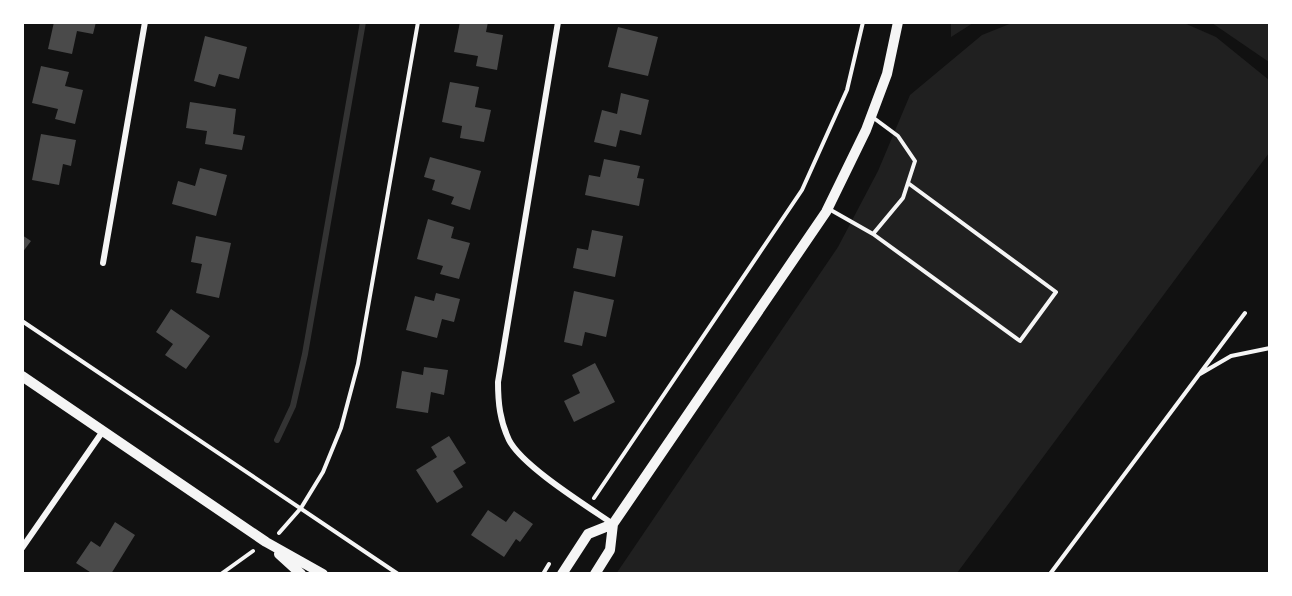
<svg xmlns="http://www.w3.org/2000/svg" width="1292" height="596" font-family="'Open Sans',sans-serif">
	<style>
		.green { fill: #202020 }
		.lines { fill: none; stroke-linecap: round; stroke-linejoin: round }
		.stream { stroke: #333; stroke-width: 6 }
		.building { fill: #4a4a4a }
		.path { stroke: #f5f5f5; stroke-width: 4 }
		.service { stroke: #f5f5f5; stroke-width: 4 }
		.minor { stroke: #f5f5f5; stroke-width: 6 }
		.tertiary { stroke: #f5f5f5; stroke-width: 10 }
	</style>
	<rect width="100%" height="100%" fill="#111"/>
	<!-- green -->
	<path class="green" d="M951 23V22L973 23 951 37Z
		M1012 23H1184L1216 37 1269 80V153L957 573 616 574 838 247 878 171 910 95 982 35Z
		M1212 23H1269V62Z"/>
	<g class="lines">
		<!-- stream -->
		<path class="stream" d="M277 440 293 406 305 354 363 22"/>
	</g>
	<!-- building -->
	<path class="building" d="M54 22H96L93 34 77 31 72 54 48 49Z
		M460 22H488L486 32 503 35 497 70 476 66 478 56 454 52Z
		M618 27 658 37 648 76 608 67Z
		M205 36 247 47 239 79 219 74 215 87 194 81Z
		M41 66 69 72 65 86 83 90 75 124 55 119 58 109 32 103Z
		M450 82 479 87 475 107 491 110 484 142 460 138 462 126 442 122Z
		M621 93 649 100 641 135 620 130 616 147 594 142 602 110 617 114Z
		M190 102 236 109 233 134 245 136 242 150 205 144 207 131 186 128Z
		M41 134 76 140 71 166 63 164 59 185 32 180Z
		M430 157 481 171 470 210 451 204 454 197 432 190 435 180 424 177Z
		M604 159 640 166 637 178 644 179 639 206 585 195 589 175 600 177Z
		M200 168 227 175 216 216 172 204 178 181 195 186Z
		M428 219 454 227 451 238 470 243 459 279 440 274 443 266 417 259Z
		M592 230 623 236 615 277 573 268 577 248 588 250Z
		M22 235 31 241 22 253Z
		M196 236 231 243 219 298 196 293 202 264 191 262Z
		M574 291 614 300 606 337 585 332 582 346 564 342Z
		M436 293 460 299 454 322 442 319 437 338 406 330 415 296 434 301Z
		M171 309 210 336 186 369 165 355 173 344 156 332Z
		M595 363 615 402 574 422 564 401 580 393 572 375Z
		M424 367 448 370 444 395 431 392 428 413 396 408 402 371 423 375Z
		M449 436 466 463 453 471 463 487 437 503 416 470 437 457 431 447Z
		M488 510 506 522 514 511 533 524 520 542 516 539 504 557 471 535Z
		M115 522 135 535 111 574H93L76 563 91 541 100 547Z"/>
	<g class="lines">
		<!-- path -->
		<path class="path" d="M22 321 398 574
			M1200 374 1231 356 1270 348
			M594 498 802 190 847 90 863 22
			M279 533 301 508 323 472 341 428 358 364 418 22
			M221 574 253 551
			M543 574 549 564
			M1050 574 1245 313"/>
		<!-- service -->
		<path class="service" d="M829 209 873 234 903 198 915 161 898 136 871 116
			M873 234 1020 341 1056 292 908 183"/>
		<!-- minor -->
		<path class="minor" d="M558 22 498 382C498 403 500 421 509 440 522 466 587 506 613 524
			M103 263 145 22
			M22 548 103 431"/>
		<!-- tertiary -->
		<path class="tertiary" d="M22 376 266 542 323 574
			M279 554 301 574
			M562 574 588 534 613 524
			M595 574 610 550 613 524 826 212 866 130 887 74 898 22"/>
	</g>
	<!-- border -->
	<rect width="1292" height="596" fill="none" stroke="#ffffff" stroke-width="48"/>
</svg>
